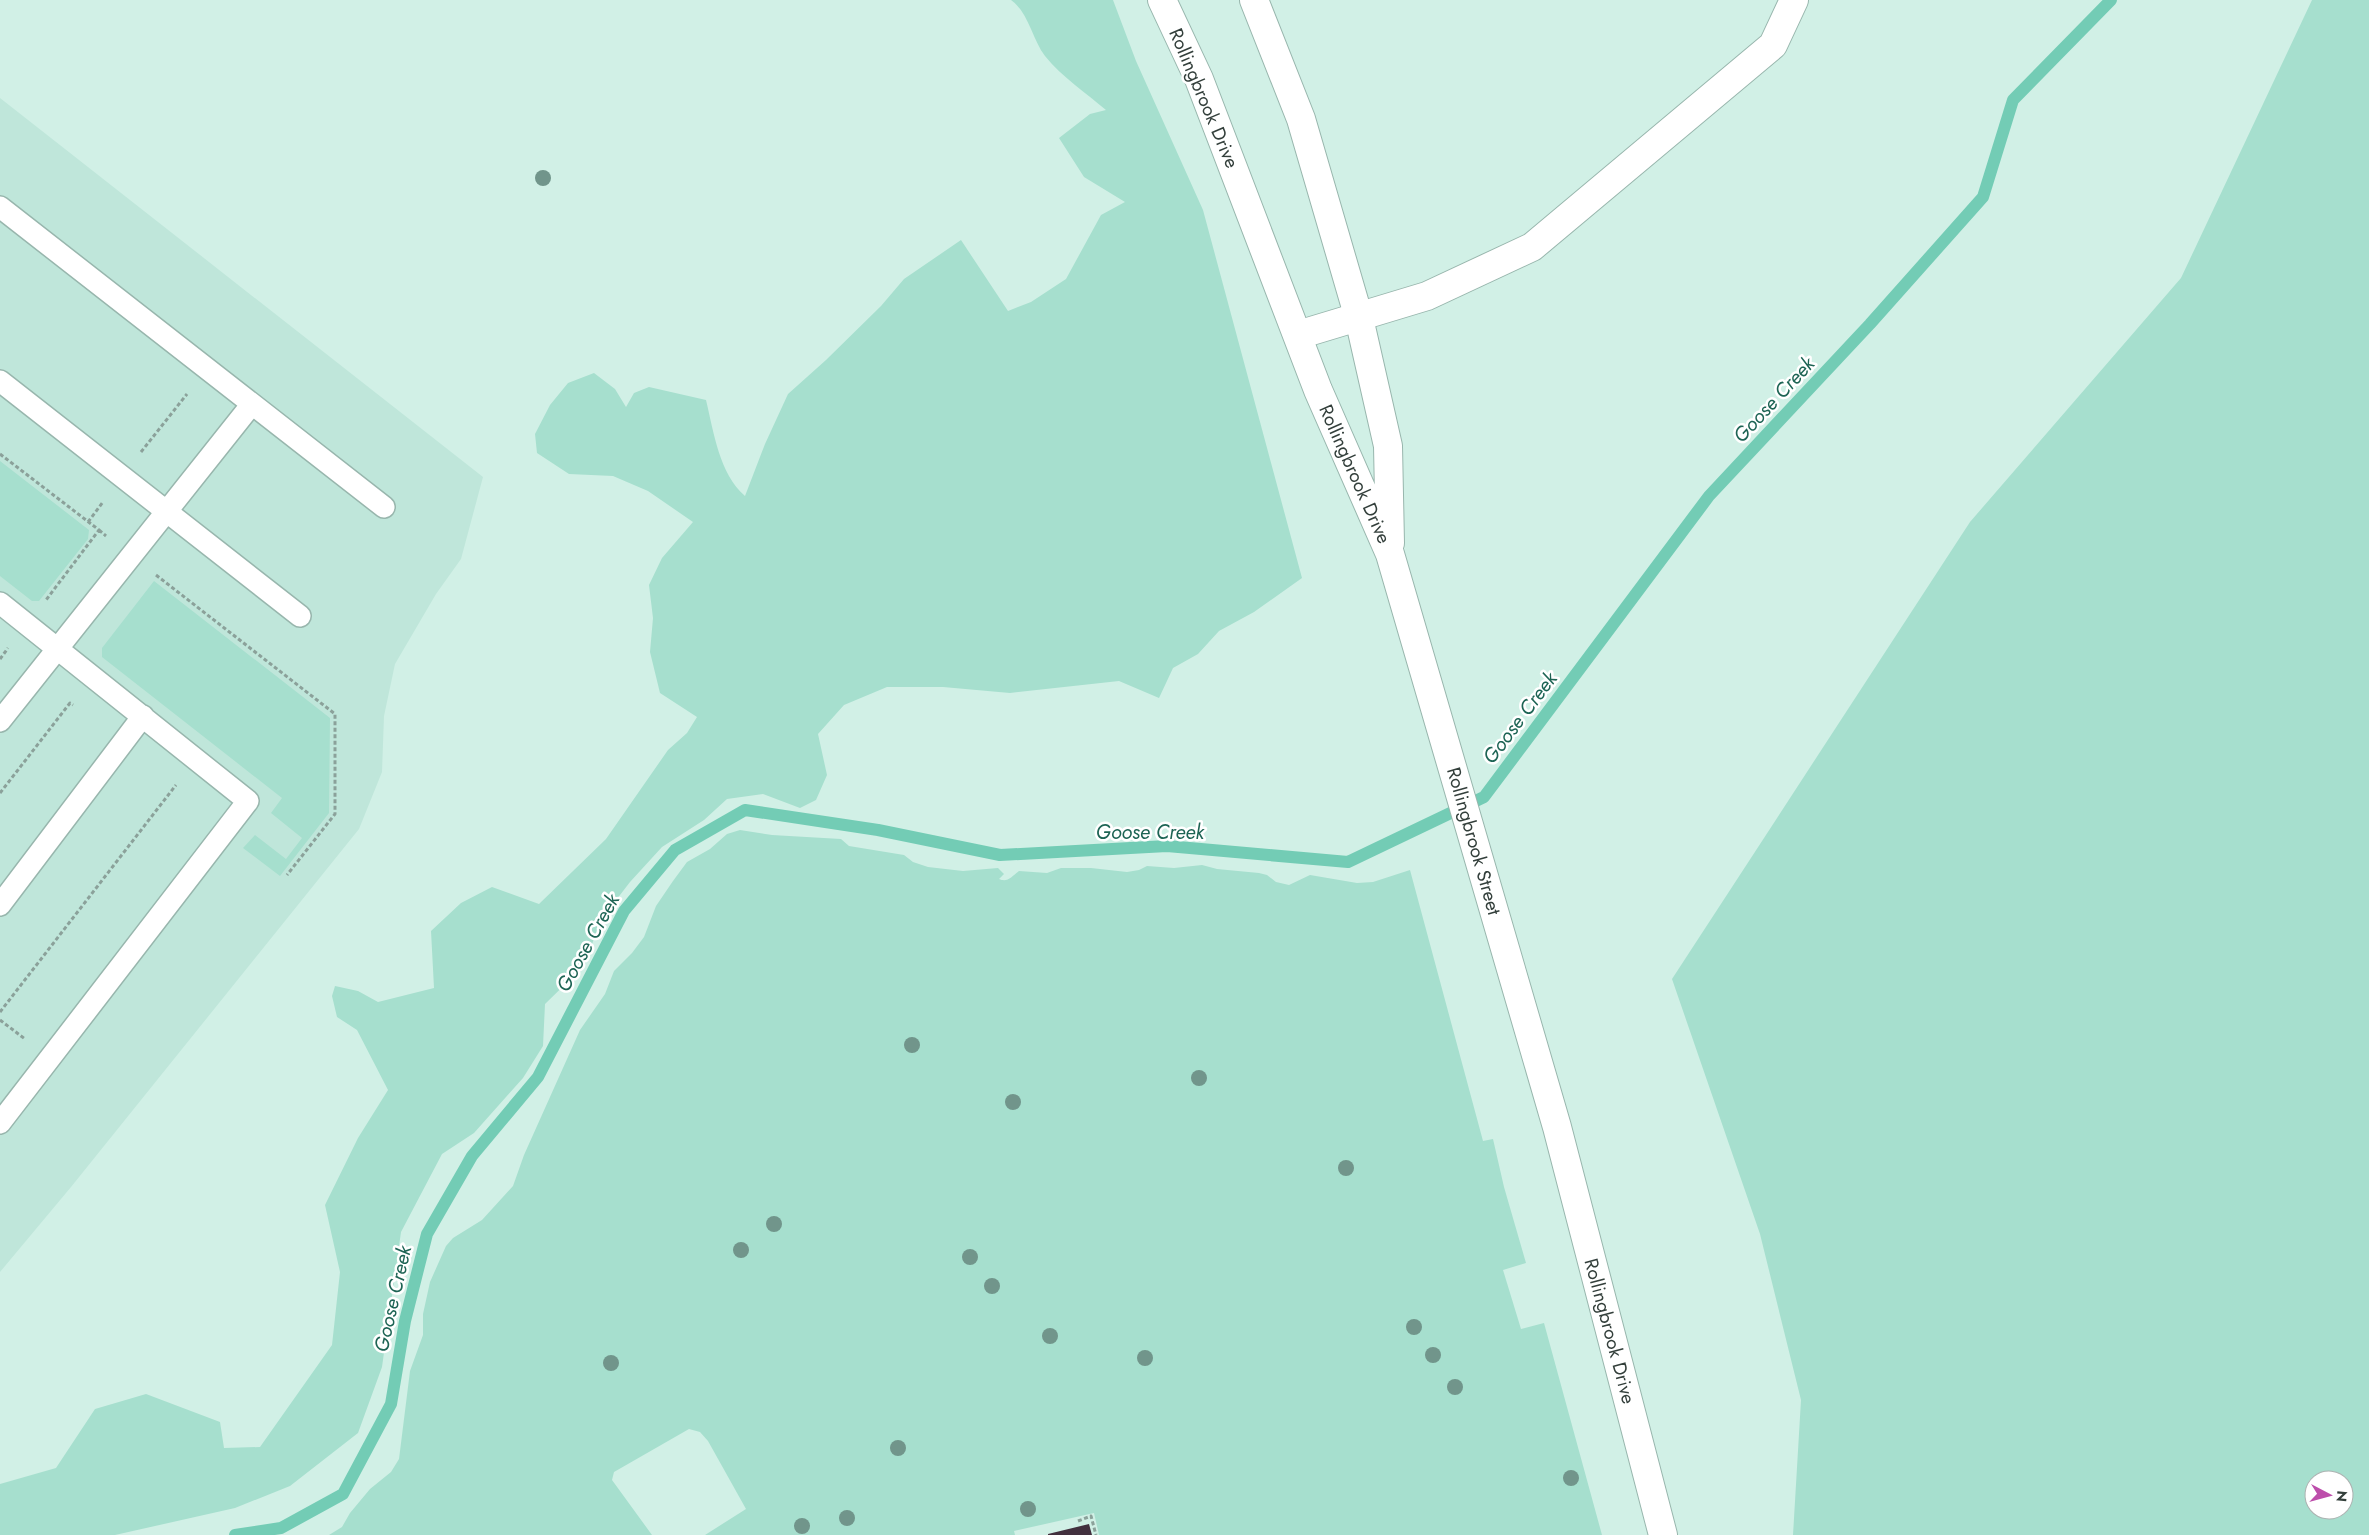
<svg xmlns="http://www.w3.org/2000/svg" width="2369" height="1535" font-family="Jost,sans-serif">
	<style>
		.built { fill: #bfe6da }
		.green { fill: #a6dfce; fill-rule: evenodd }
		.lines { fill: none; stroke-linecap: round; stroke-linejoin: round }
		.stream { stroke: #73ccb5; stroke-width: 12 }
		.building { fill: #42303e }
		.service-casing { stroke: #98b6ad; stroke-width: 24 }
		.minor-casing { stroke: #98b6ad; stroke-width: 30 }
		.secondary-casing { stroke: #98b6ad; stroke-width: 30 }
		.path { stroke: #8ba19a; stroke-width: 3; stroke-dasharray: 4 2.5; stroke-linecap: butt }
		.service { stroke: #fff; stroke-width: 21 }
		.minor { stroke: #fff; stroke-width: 28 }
		.secondary { stroke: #fff; stroke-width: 28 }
		.tree { fill: #71958b }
		.labels { text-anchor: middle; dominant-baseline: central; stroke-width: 5; stroke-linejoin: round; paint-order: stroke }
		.street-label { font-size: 19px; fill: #333f3b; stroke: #fff }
		.water-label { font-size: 20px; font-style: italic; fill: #1d6454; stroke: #fff }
	</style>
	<rect width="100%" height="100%" fill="#d1f0e6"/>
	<!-- built -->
	<path class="built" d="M0 98 483 477 461 559 436 594 395 664 384 716 382 772 359 829 71 1187 0 1272Z"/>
	<!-- green -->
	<path class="green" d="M1011 0H1113L1136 61 1203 210 1302 578 1254 612 1219 631 1198 654 1173 668 1159 698 1119 681 1010 693 943 687H887L844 705 818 734 827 775 816 800 800 808 763 794 727 799 704 820 662 847 630 882 600 921 585 965 545 1004 543 1046 523 1078 474 1133 442 1154 401 1232 382 1367 358 1433 290 1486 235 1508 115 1535H0V1484L56 1468 95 1409 146 1394 220 1422 224 1448 260 1447 332 1345 340 1272 325 1205 358 1138 388 1090 357 1030 337 1017 332 996 335 986 358 991 378 1002 434 988 431 931 461 903 492 887 539 904 606 839 668 750 687 733 697 717 660 693 650 652 653 618 649 585 662 558 693 522 648 491 613 476 569 474 537 453 535 434 550 405 568 383 594 373 615 389 626 407 634 393 649 387 706 400C714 433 719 473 745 496L765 444 788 394 826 360 881 306 904 279 961 240 1008 311 1031 302 1066 279 1101 215 1125 202 1084 177 1059 138 1090 114 1106 110C1086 93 1062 77 1045 56 1032 39 1029 13 1011 0Z
		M2312 0H2369V1535H1793L1801 1400 1760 1234 1672 979 1970 522 2181 278ZM2314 1480H2344V1510H2314Z
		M0 461 89 530 88 539 39 601H32L0 576Z
		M154 581 330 718 329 813 280 876 243 848 255 835 286 859 302 838 271 813 282 798 102 657V648Z
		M740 830 772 835 841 839 849 846 904 855 913 862 928 867 963 871 998 868 1004 874 999 879C1008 883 1012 876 1019 871L1047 873 1061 868H1091L1127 872 1139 870 1147 866 1174 868 1202 865 1217 869 1259 873 1267 875 1276 882 1289 885 1310 875 1357 883 1373 882 1410 870 1483 1141 1493 1139 1504 1187 1526 1263 1503 1270 1521 1329 1544 1323 1602 1535H1099L1094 1513 1014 1531 1015 1535H705L746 1509 708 1441 700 1432 689 1429 614 1472 612 1480 652 1535H329L342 1527 350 1513 370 1489 391 1472 399 1459 410 1371 423 1335V1314L430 1282 446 1246 453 1238 482 1220 513 1186 524 1155 580 1030 605 994 614 971 632 953 644 937 656 906 673 881 687 862 710 849 727 834Z"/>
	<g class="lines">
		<!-- stream -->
		<path class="stream" d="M235 1535 281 1528 343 1494 391 1404 405 1321 427 1234 472 1156 538 1077 624 911 675 850 745 810 878 830 1000 855 1167 846 1348 862 1484 797 1709 496 1870 324 1983 197 2013 100 2111 0"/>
	</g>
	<!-- building -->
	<path class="building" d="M1089 1524 1092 1535H1048V1534Z"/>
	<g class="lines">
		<defs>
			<path id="service" d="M0 207 384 507
				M0 381 300 616
				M0 603 248 801 0 1123
				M0 721 252 404
				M0 905 143 716"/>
			<path id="minor" d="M1298 335 1427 296 1532 247 1773 45 1794 0"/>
			<path id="secondary" d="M1162 0 1199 79 1318 390 1390 554 1557 1127 1663 1535
				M1254 0 1301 119 1359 318 1388 446 1390 543"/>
		</defs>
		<!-- service casing -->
		<use href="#service" class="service-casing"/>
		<!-- minor casing -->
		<use href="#minor" class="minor-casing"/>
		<!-- secondary casing -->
		<use href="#secondary" class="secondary-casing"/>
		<!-- path -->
		<path class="path" d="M141 452 187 394
			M0 454 99 530 46 600
			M88 522 103 502
			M99 530 106 536
			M156 575 335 714V814L287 875
			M0 659 8 648
			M0 793 70 703 73 705
			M0 1012 176 785
			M0 1020 25 1039
			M1078 1521 1091 1516 1096 1535"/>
		<!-- service -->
		<use href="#service" class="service"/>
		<!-- minor -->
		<use href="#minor" class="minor"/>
		<!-- secondary -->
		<use href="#secondary" class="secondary"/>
	</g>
	<!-- trees -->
	<g class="tree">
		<circle cx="543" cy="178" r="8"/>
		<circle cx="912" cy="1045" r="8"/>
		<circle cx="1199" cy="1078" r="8"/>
		<circle cx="1013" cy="1102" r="8"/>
		<circle cx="1346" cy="1168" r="8"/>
		<circle cx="774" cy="1224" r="8"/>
		<circle cx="741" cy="1250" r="8"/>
		<circle cx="970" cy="1257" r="8"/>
		<circle cx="992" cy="1286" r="8"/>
		<circle cx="1414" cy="1327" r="8"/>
		<circle cx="1050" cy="1336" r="8"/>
		<circle cx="1433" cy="1355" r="8"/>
		<circle cx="1145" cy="1358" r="8"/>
		<circle cx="611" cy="1363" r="8"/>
		<circle cx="1455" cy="1387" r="8"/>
		<circle cx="898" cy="1448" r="8"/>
		<circle cx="1571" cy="1478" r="8"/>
		<circle cx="1028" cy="1509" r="8"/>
		<circle cx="847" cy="1518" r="8"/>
		<circle cx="802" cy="1526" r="8"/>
	</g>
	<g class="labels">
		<!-- street labels -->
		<g class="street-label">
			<text transform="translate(1204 98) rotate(67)">Rollingbrook Drive</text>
			<text transform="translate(1355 474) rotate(66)">Rollingbrook Drive</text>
			<text transform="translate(1474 841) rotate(74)">Rollingbrook Street</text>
			<text transform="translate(1610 1331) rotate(75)">Rollingbrook Drive</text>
		</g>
		<!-- water labels -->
		<g class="water-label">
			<text transform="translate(1774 400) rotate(-47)">Goose Creek</text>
			<text transform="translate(1520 718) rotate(-53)">Goose Creek</text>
			<text x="1150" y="832">Goose Creek</text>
			<text transform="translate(588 943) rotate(-61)">Goose Creek</text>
			<text transform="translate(393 1299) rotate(-77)">Goose Creek</text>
		</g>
	</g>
	<!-- north arrow -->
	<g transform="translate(2329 1495) rotate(96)"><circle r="24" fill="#ffffff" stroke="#adb2b1"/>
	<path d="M0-4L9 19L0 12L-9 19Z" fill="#bd4eab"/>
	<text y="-8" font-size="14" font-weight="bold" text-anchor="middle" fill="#333f3b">N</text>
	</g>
</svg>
